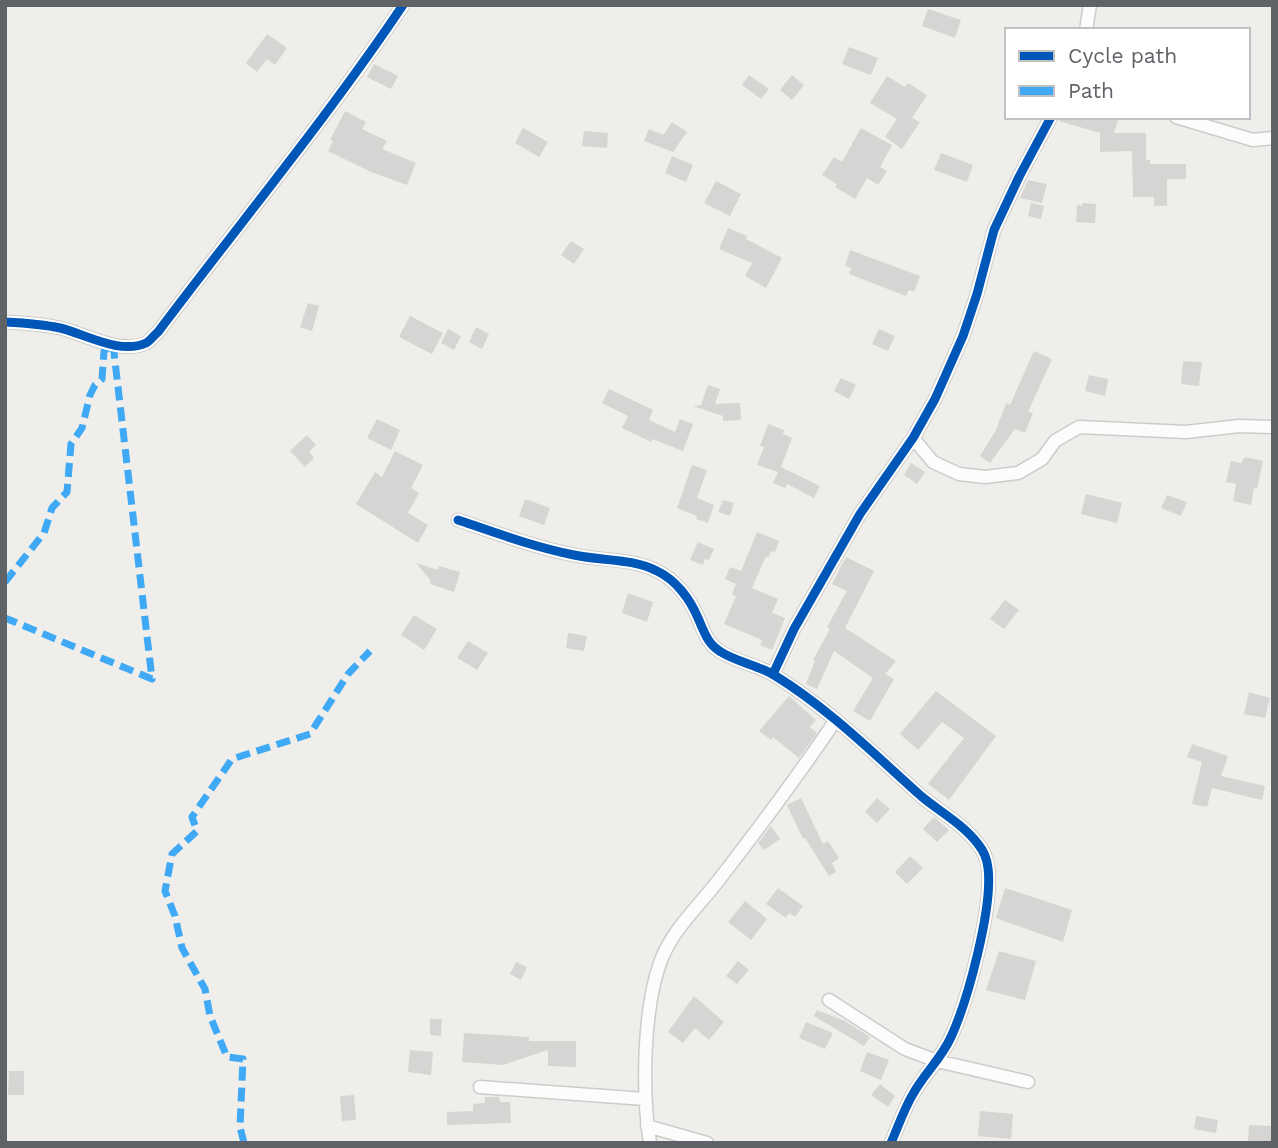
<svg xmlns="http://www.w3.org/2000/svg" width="1278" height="1148" font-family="'Work Sans',sans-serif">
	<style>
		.building { fill: #d6d5d3 }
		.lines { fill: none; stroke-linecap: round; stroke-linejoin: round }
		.minor-casing { stroke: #cbcccc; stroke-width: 15 }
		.minor { stroke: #fdfcfc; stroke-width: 12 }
		.quiet { stroke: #3fa9f5; stroke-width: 7; stroke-dasharray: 14 7; stroke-linecap: butt }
		.cycleway-casing { stroke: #fff; stroke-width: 13 }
		.cycleway { stroke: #0057b8; stroke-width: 9 }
	</style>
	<rect width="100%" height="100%" fill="#efeeea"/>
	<!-- building -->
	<path class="building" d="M928 9 961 20 955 38 922 26Z
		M267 34 287 48 275 65 267 59 257 72 246 63Z
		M849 47 878 58 871 75 842 64Z
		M374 64 398 76 391 89 367 77Z
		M749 75 769 89 761 99 742 85Z
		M792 75 804 85 792 100 780 90Z
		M887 76 905 87 908 83 927 95 912 118 920 122 902 149 885 137 897 119 870 103Z
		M345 111 366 122 362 129 387 141 382 149 416 163 407 185 371 172 328 151 333 141 330 140Z
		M1060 117H1119L1114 133H1146V160H1150V164H1186V179H1167V206H1154V197H1133L1132 151 1100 152V133L1059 121Z
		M672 122 687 132 673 152 644 141 649 129 663 135Z
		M523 128 548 142 539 157 515 143Z
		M861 128 892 145 880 167 887 171 878 185 867 178 855 199 835 187 837 184 822 175 834 157 842 162Z
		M584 131 608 133 607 148 582 146Z
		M941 153 973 165 967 182 934 170Z
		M672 156 693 165 686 182 665 173Z
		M1028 180 1047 184 1042 203 1020 198Z
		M716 181 741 194 730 216 704 203Z
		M1031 203 1044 206 1041 219 1028 216Z
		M1082 203 1096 204 1095 223 1076 222 1077 205 1082 206Z
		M728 228 747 236 746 239 782 258 766 288 745 276 752 263 719 249Z
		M571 241 584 249 574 264 561 255Z
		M850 250 920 276 914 292 909 290 906 296 849 274 851 268 845 266Z
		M308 303 319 306 312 331 300 327Z
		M410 316 443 333 432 354 399 337Z
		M476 327 489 334 482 349 469 342Z
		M448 329 461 336 454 350 441 343Z
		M879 329 895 336 888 351 872 344Z
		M1034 351 1052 359 1028 412 1033 413 1025 433 1015 429 990 463 980 456 996 430 1006 403 1010 405Z
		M1183 361 1202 362 1199 386 1181 384Z
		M1089 375 1108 379 1105 396 1085 391Z
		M841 378 856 385 849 399 834 391Z
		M708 385 720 389 715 404 740 403 741 420 723 421V416L693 406 701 405Z
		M609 389 653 410 649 420 675 432 680 419 693 424 683 451 652 439 651 442 622 428 628 416 602 403Z
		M377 419 400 430 391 450 367 438Z
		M768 424 784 430 783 434 792 438 781 467 820 486 814 498 787 484 785 488 773 483 778 472 757 465 764 447 760 446Z
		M307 435 316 445 309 452 314 458 305 467 290 451Z
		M395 451 423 465 411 488 419 493 408 513 428 525 418 543 356 504 375 472 382 477Z
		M1245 457 1263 461 1257 489 1254 488 1251 505 1233 501 1236 484 1226 482 1231 461 1241 463Z
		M911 463 925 472 917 484 904 475Z
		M692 465 707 470 697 498 714 505 708 523 696 519 697 516 677 508Z
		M1086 494 1122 503 1117 523 1081 514Z
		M1167 495 1187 502 1181 516 1161 508Z
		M525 499 550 508 544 525 519 516Z
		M723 500 734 503 730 516 718 512Z
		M757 532 779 541 775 552 771 551 768 558 766 556 752 588 778 599 772 613 785 618 772 650 760 645 762 640 724 624 736 596 732 594 736 584 725 579 730 567 741 571Z
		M698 542 714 549 709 560 705 559 703 565 690 560Z
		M846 557 874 571 845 628 896 661 885 674 894 679 870 721 853 711 873 678 834 651 817 689 806 684 815 661 813 660 830 629 827 627 847 591 832 584Z
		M416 563 438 570 439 566 460 572 454 592 430 584 431 581Z
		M628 593 653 602 647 622 622 613Z
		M1005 600 1019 610 1004 629 990 619Z
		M414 615 437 629 424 650 401 635Z
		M568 633 587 636 584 651 566 648Z
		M468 641 488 653 477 670 457 658Z
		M936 691 996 736 949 800 928 784 964 738 942 722 918 750 900 734Z
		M1249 692 1270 698 1265 718 1244 714Z
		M789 696 816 720 810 727 817 733 799 758 773 737 771 740 759 731Z
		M1192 744 1228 756 1221 776 1265 786 1262 800 1212 788 1207 807 1192 804 1202 762 1187 757Z
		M801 798 823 844 828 841 839 858 832 863 836 872 829 876 805 838 803 839 787 805Z
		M877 798 890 809 877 823 865 812Z
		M934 817 949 830 937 842 923 829Z
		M771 826 780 839 764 850 758 843Z
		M910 856 923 868 907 884 895 872Z
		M778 888 803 906 795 917 789 913 786 918 766 904Z
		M1005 888 1072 910 1063 942 996 918Z
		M745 901 767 919 751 940 728 922Z
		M999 951 1036 961 1025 1000 986 990Z
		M738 961 749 970 737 984 726 976Z
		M516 962 527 967 521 980 510 974Z
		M694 996 724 1022 709 1040 695 1028 683 1043 668 1032Z
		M817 1010 845 1021 870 1037 864 1046 814 1016Z
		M430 1019H442L441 1036 430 1035Z
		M806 1022 833 1033 825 1049 799 1038Z
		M464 1033 529 1037V1041H576V1067L548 1066V1050L503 1065 462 1062Z
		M410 1050 433 1052 431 1075 408 1072Z
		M867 1052 889 1060 881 1080 860 1071Z
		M9 1071H24V1095H8Z
		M880 1084 895 1096 888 1107 871 1095Z
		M354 1095 356 1120 342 1121 340 1096Z
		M485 1097H499L500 1102H510L511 1123 447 1125V1112L473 1111V1104L485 1103Z
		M980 1111 1013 1114 1011 1139 978 1136Z
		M1196 1116 1218 1120 1216 1133 1194 1129Z
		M1249 1125 1273 1126V1143L1248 1142Z"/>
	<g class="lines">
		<defs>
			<path id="minor" d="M1086 30 1090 5
				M1176 117 1253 140 1273 138
				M5 322C24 323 42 324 60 328 85 334 120 355 146 343 150 341 154 335 158 332 240 223 327 118 403 5
				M913 438 933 462 959 474 985 477 1018 473 1042 459 1055 441 1079 427 1186 432 1239 426 1273 427
				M458 520C496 533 534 547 574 555 601 561 632 558 657 571 676 580 690 599 698 618 704 631 707 644 721 652 737 662 757 665 774 675 828 708 874 754 921 796 940 812 963 824 978 844 983 850 987 859 988 868 993 907 968 1000 951 1037 941 1059 924 1074 913 1094 904 1109 898 1127 891 1143
				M773 674 794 629 860 514 913 438 935 399 963 336 977 294 994 230 1019 177 1051 117
				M829 1000 905 1049 937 1061 1028 1082
				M480 1087 645 1099
				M647 1126 707 1143
				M650 1143C642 1093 643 1011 660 963 671 931 698 907 718 881 759 828 798 776 835 721"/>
		</defs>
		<!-- minor casing -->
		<use href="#minor" class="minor-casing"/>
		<!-- minor -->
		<use href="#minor" class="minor"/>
		<!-- quiet -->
		<path class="quiet" d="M5 582 44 533 52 508 67 492 71 444 82 428 90 395 95 385 102 379 104 351 113 344 152 679 5 618
			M244 1143 240 1127 243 1059 227 1057 210 1016 205 989 182 948 175 916 165 891 172 854 197 831 192 817 232 759 310 734 348 674 370 651"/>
		<defs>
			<path id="cycleway" d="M5 322C24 323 42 324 60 328 85 334 120 355 146 343 150 341 154 335 158 332 240 223 327 118 403 5
				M458 520C496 533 534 547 574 555 601 561 632 558 657 571 676 580 690 599 698 618 704 631 707 644 721 652 737 662 757 665 774 675 828 708 874 754 921 796 940 812 963 824 978 844 983 850 987 859 988 868 993 907 968 1000 951 1037 941 1059 924 1074 913 1094 904 1109 898 1127 891 1143
				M773 674 794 629 860 514 913 438 935 399 963 336 977 294 994 230 1019 177 1051 117"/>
		</defs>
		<!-- cycleway casing -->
		<use href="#cycleway" class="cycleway-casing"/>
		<!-- cycleway -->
		<use href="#cycleway" class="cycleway"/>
	</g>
	<!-- border -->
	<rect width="1278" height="1148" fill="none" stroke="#5f6368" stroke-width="14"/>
	<!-- legend -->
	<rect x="1005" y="28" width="245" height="91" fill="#ffffff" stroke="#bfc1c3" stroke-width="2"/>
	<rect x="1019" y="51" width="35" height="10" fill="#0057b8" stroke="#bfc1c3" stroke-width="2"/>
	<text x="1068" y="63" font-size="21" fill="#5f6368">Cycle path</text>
	<rect x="1019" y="86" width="35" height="10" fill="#3fa9f5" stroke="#bfc1c3" stroke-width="2"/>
	<text x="1068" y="98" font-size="21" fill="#5f6368">Path</text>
</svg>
